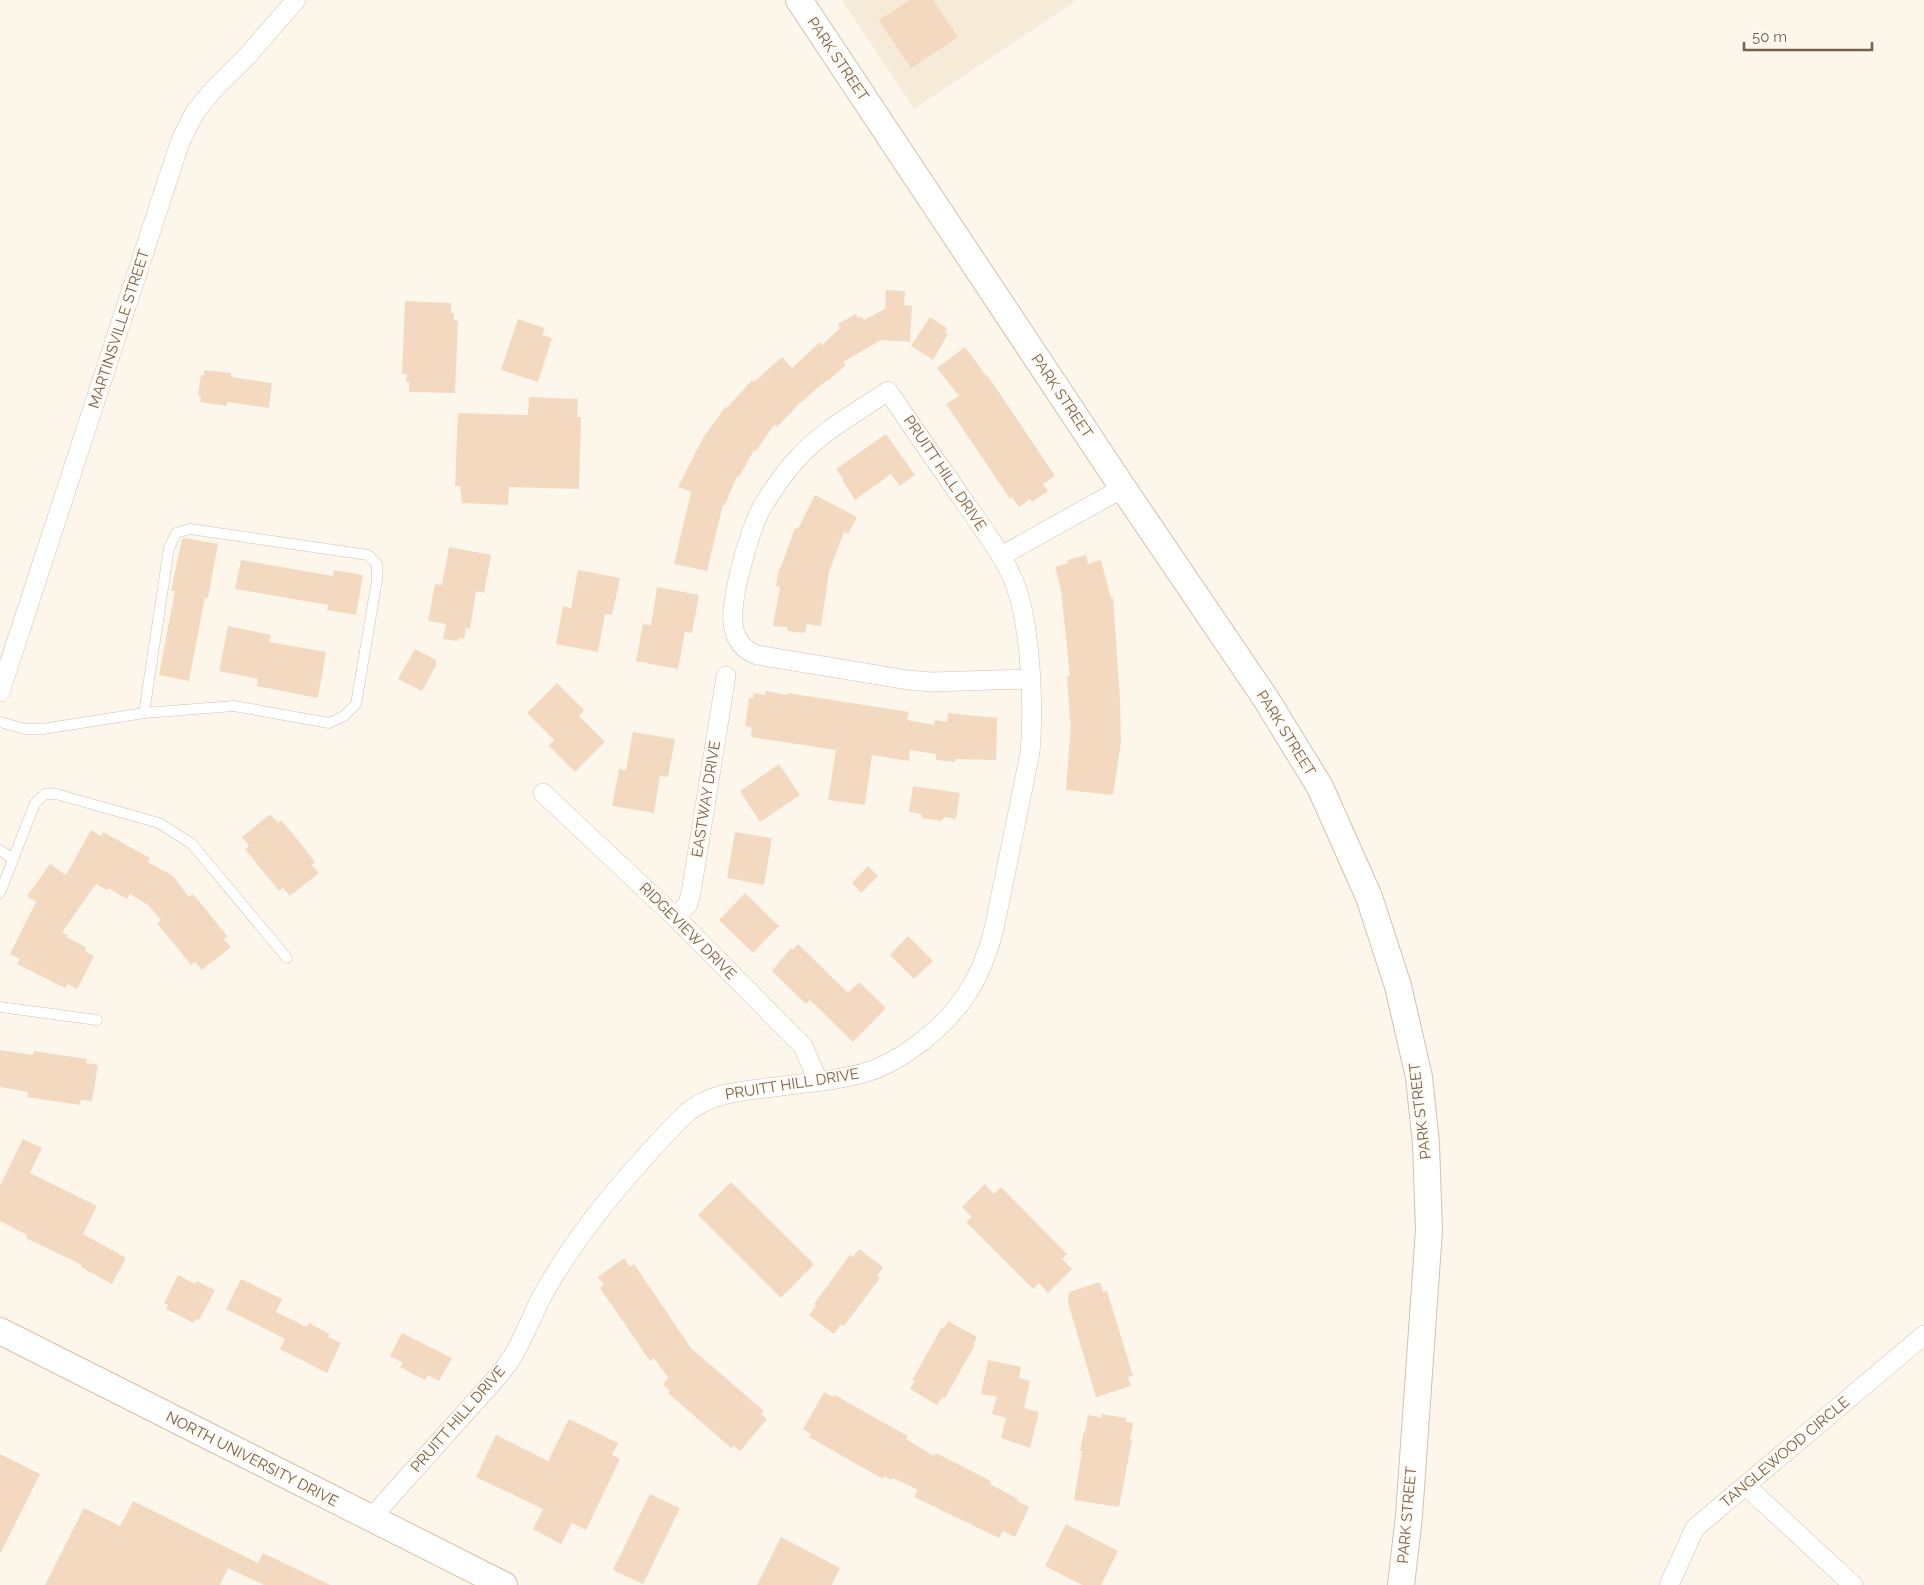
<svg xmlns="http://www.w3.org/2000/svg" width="1924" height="1585" font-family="Raleway,sans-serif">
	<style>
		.residential { fill: #f6ead8 }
		.building { fill: #f4d9c1 }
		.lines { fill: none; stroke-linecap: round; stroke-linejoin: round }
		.lane-casing { stroke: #d1c0ae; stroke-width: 11 }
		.street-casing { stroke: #d1c0ae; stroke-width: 20 }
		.secondary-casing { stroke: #d4c1ac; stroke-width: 28 }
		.lane { stroke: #fff; stroke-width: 10 }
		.street { stroke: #fff; stroke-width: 19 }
		.secondary { stroke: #fff; stroke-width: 26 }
		.labels { text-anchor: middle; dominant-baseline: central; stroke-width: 4; stroke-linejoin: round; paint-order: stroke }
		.street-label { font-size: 15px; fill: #7a5f4b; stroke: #fffbf2 }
	</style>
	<rect width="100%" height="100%" fill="#fdf7eb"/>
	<!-- residential -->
	<path class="residential" d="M842 0H1077L914 109Z"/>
	<!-- building -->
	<path class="building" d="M910 0H933L958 37 911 68 879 20Z
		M886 290 905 291 904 305 912 306 910 342 881 340 843 362 846 365 828 381 827 380 798 405 777 427 774 425 756 451 754 450 739 477 737 476 725 505H723L707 571 674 564 691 492 678 487 703 438 726 406 727 408 752 380 754 382 782 357 792 368 820 342 822 345 840 328 838 324 856 314 858 318 861 316 864 320 885 309Z
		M405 301 451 303V313H454V320L458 321 455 393 409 392V382H406L407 374H402Z
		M930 317 947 328 945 332 948 334 933 360 911 346Z
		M518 319 545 328 542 335 552 338 538 382 501 370Z
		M965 347 987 377 988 376 1055 476 1043 484 1048 491 1032 502 1030 499 1019 507 1012 497 1010 499 946 404 959 396 937 368Z
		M204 370 231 373V377L272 383 269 408 227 402V406L200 402 201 396 198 395 201 375H204Z
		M529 397 578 399 577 417H581L579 489 509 487 508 505 462 503 460 486H455L458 413 528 415Z
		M886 434 915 475 900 486 891 474 855 500 842 480 843 479 836 469Z
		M815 495 857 517 848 534 844 532 829 572 821 626 807 624 805 633 787 631V627L773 626 780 587 776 586 779 568 780 569 795 528 798 529Z
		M185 538 218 544 208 598 205 597 189 681 159 675 175 591H171L182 539Z
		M449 547 491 555 484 593 476 591 470 629 466 628 464 639 459 638 458 641 443 639 446 624 428 621 435 584 442 585Z
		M1086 555 1088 564 1101 560 1111 598 1113 597 1120 699 1121 742 1113 795 1066 790 1071 722H1070L1067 676H1070L1061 590 1055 567 1068 563 1067 560Z
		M241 560 333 576 334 570 363 575 356 615 327 610 328 605 235 589Z
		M578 570 620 578 612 615 605 614 598 652 556 644 563 606 571 608Z
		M657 587 699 595 692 633 685 632 678 669 636 661 643 624 651 625Z
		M228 626 271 635 269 642 326 652 318 698 257 686 258 679 219 671Z
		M415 649 436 660V666L422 691 398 679Z
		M557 683 584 710 579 716 605 742 575 772 549 746 554 740 527 713Z
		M766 691 787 695 788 693 909 712 907 720 934 725 935 720 947 722 948 713 997 718 996 760 955 759V762L936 760V754L910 750 909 761 872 755 865 805 828 800 836 750 751 737 752 728 745 726 749 698H753L754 693 765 695Z
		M633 732 675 739 668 777 660 776 654 813 612 806 619 769 626 770Z
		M779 764 800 795 760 822 740 791Z
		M913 786 960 793 956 819 944 817 942 821 922 818 921 814 909 812Z
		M270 814 278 823 281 820 301 844 315 862 312 865 319 873 290 896 283 888 279 891 265 874 245 849 249 846 242 837Z
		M91 830 101 836 103 832 150 858 148 862 173 876 189 897 193 894 208 912 227 936 224 939 231 947 202 970 195 962 191 965 157 923 161 920 148 905 130 894 127 899 108 888 107 890 96 884 62 932 68 935 66 937 86 947 85 951 94 956 77 989 68 984 65 988 17 964 20 959 10 954 36 902 27 896 50 864 66 875Z
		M735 832 772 838 764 885 727 878Z
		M868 866 878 876 861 893 852 883Z
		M745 893 779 926 753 953 719 920Z
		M908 936 933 961 914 979 890 955Z
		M798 944 848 993 859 982 886 1008 853 1042 810 1000 806 1004 772 971 791 948 793 950Z
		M0 1050 33 1055 34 1051 87 1059 86 1063 98 1065 92 1101 81 1100 80 1105 27 1097 28 1092 0 1087Z
		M23 1139 42 1148 30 1173 97 1206 83 1234 126 1258 112 1284 81 1267 82 1265 26 1238 27 1235 0 1221V1186Z
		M731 1182 814 1264 781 1298 698 1215Z
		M985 1184 994 1194 1001 1187 1067 1254 1062 1259 1072 1269 1048 1293 1039 1283 1033 1289 966 1222 972 1217 962 1207Z
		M859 1249 883 1267 877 1276 880 1278 844 1326 841 1324 834 1334 809 1315 816 1306 814 1304 850 1255 853 1257Z
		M624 1258 630 1267 634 1264 691 1348 764 1411 761 1414 767 1419 740 1451 734 1446 731 1448 668 1393 670 1391 663 1384 668 1378 654 1358 650 1361 600 1288 604 1285 598 1277Z
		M178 1275 195 1284 197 1281 215 1290 199 1320 196 1319 194 1323 166 1309 168 1305 164 1303Z
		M241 1279 282 1299 276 1312 307 1327 309 1323 330 1334 328 1337 341 1343 327 1373 280 1349 285 1339 226 1309Z
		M1100 1282 1103 1292 1107 1291 1133 1376 1128 1377 1131 1386 1096 1397 1068 1303 1069 1292Z
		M948 1321 977 1337 973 1345H975L945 1398 942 1397 937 1405 910 1389 915 1381 912 1380 942 1327 944 1328Z
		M402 1333 452 1358 439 1381 428 1375 425 1380 409 1372 400 1367 403 1363 390 1356Z
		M988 1360 1021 1367 1019 1378 1030 1381 1024 1408 1039 1412 1030 1448 1001 1438 1006 1418 992 1414 997 1397 981 1394Z
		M824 1392 834 1397 835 1395 879 1420 908 1436 906 1439 934 1456 936 1453 991 1481 990 1484 1018 1499 1017 1501 1029 1507 1015 1537 1003 1531 999 1538 914 1497 918 1490 893 1478 892 1480 884 1476 883 1479 809 1437 811 1434 803 1429Z
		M1101 1414 1126 1418V1422L1133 1423 1130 1440H1132L1119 1507 1074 1500 1082 1451H1080L1084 1431 1085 1432 1088 1415 1102 1418Z
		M569 1419 618 1443 612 1455 620 1459 586 1530 572 1523 561 1544 533 1529 543 1509 476 1477 496 1435 548 1461Z
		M0 1454 40 1474 0 1554Z
		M650 1494 680 1508 643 1584 613 1570Z
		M133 1501 258 1563 263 1553 330 1585H264L228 1568 220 1585H45L84 1508 120 1526Z
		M1066 1524 1118 1551 1101 1585H1082L1045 1566Z
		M781 1537 840 1568 832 1585H757Z"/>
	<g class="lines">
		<defs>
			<path id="lane" d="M0 722 25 729H43L144 713 234 706 329 723 344 716 356 704 377 580V564L368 555 190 529 176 533 169 548 144 713
				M0 850 13 859
				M0 893 35 803 45 794H56L159 823 192 844 287 958
				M0 1007 97 1020"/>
			<path id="street" d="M1001 556 1123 488
				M0 692 180 142 195 112 214 89 249 54 296 0
				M543 793 675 917 803 1046 818 1081
				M675 917 688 904 691 893 726 676
				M1746 1486 1853 1585
				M370 1519 500 1374C505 1367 511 1360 515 1352 525 1335 532 1316 541 1298 569 1247 605 1201 644 1158 658 1143 672 1126 688 1112 712 1092 744 1091 774 1087 804 1083 837 1081 867 1072 884 1067 899 1058 913 1048 957 1017 981 981 994 929L1030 753C1034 707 1031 637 1018 593 1008 560 985 532 966 504 940 467 914 429 888 391 857 412 822 431 797 459 783 474 771 492 761 509 749 533 730 598 733 624 735 639 743 650 757 655L908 680 932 682 1029 679
				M1669 1585 1695 1528 1924 1335"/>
			<path id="secondary" d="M799 0 1123 488 1266 699 1320 787 1369 897 1398 986 1419 1077 1426 1144 1429 1230 1409 1516 1401 1585
				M0 1331 504 1585"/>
		</defs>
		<!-- lane casing -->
		<use href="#lane" class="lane-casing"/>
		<!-- street casing -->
		<use href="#street" class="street-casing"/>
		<!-- secondary casing -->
		<use href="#secondary" class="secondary-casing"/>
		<!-- lane -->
		<use href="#lane" class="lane"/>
		<!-- street -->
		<use href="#street" class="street"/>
		<!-- secondary -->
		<use href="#secondary" class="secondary"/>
	</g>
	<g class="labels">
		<!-- street labels -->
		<g class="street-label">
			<text transform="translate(838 59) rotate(56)">PARK STREET</text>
			<text transform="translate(119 329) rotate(-72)">MARTINSVILLE STREET</text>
			<text transform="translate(1062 396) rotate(56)">PARK STREET</text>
			<text transform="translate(945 473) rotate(56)">PRUITT HILL DRIVE</text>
			<text transform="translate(1286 733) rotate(58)">PARK STREET</text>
			<text transform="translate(706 799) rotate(-81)">EASTWAY DRIVE</text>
			<text transform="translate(688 931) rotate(45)">RIDGEVIEW DRIVE</text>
			<text transform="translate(792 1084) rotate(-9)">PRUITT HILL DRIVE</text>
			<text transform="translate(1420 1111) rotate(-97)">PARK STREET</text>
			<text transform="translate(458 1419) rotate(-49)">PRUITT HILL DRIVE</text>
			<text transform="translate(1785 1452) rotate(-40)">TANGLEWOOD CIRCLE</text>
			<text transform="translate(252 1459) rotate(27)">NORTH UNIVERSITY DRIVE</text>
			<text transform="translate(1407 1515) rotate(-85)">PARK STREET</text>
		</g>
	</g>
	<!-- scale -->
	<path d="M1744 42v8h128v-8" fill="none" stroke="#7a5f4b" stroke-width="2.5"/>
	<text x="1752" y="42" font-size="15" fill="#7a5f4b" stroke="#fffbf2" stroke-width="4" paint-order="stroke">50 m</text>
</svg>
